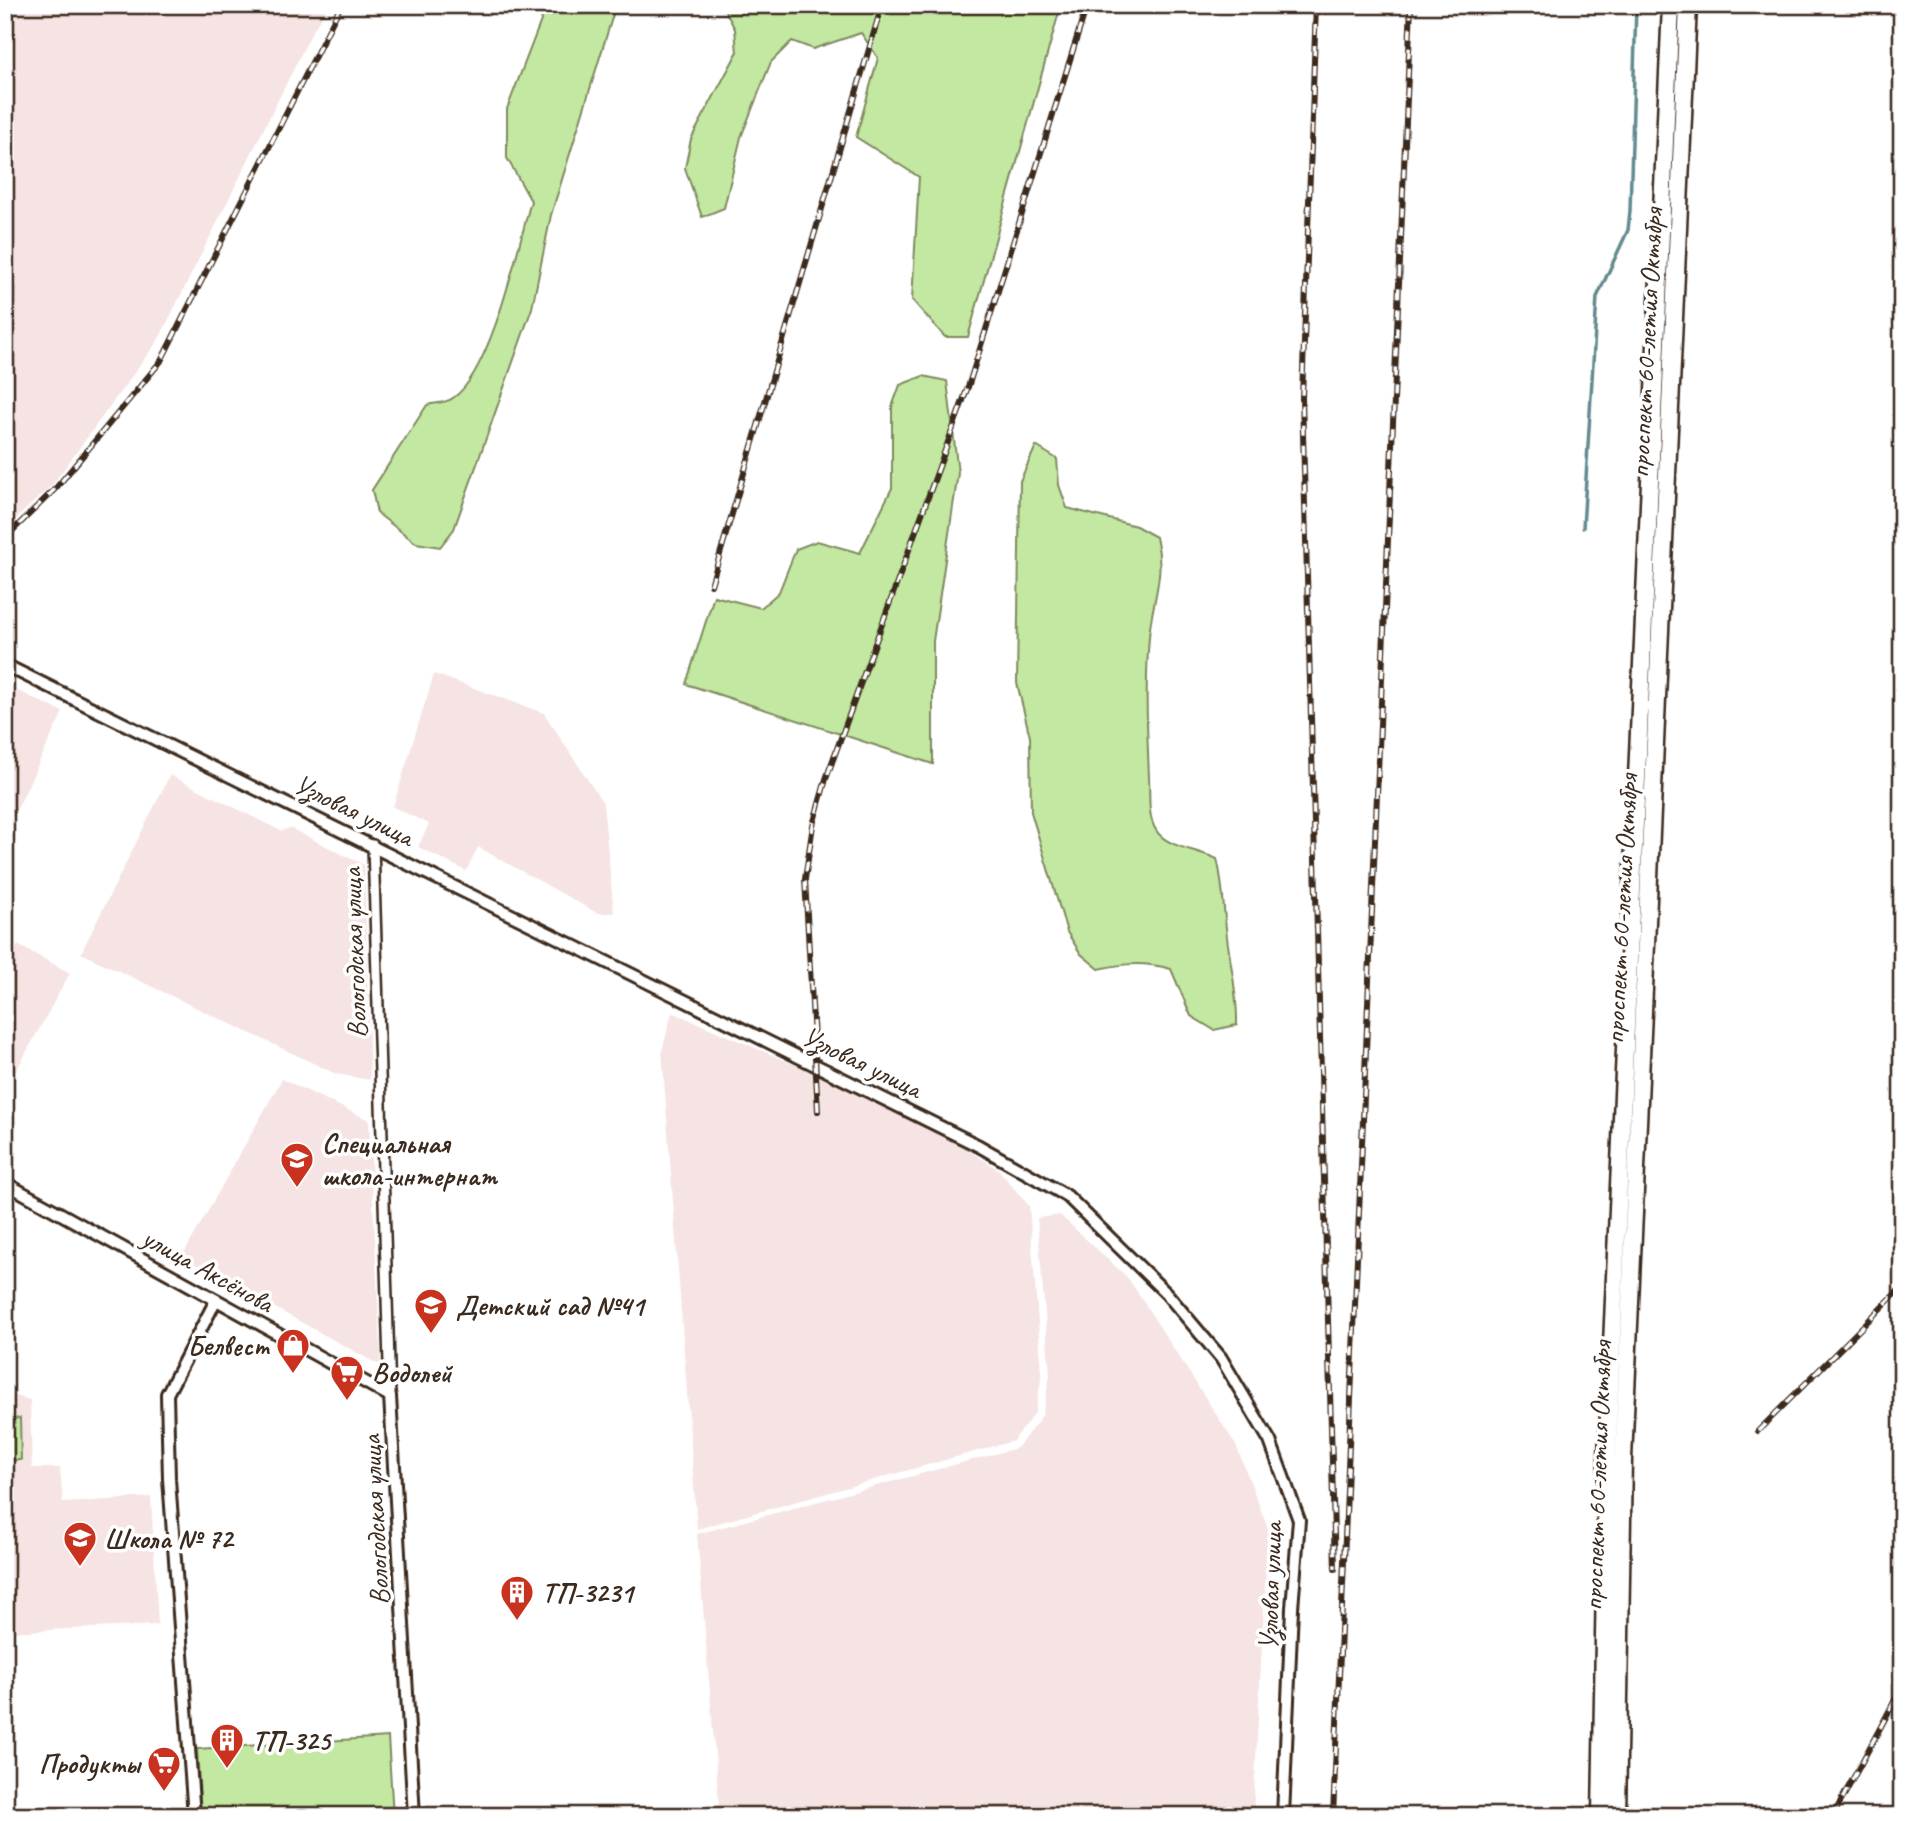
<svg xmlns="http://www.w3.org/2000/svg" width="1907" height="1821" font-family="Caveat,sans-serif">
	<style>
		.built { fill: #f5e4e3 }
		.green { fill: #c3e8a2; stroke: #7f8960; stroke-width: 2 }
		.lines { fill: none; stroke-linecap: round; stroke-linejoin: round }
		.stream { stroke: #638b8f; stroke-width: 3.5 }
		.minor-casing { stroke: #3b2a1e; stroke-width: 14 }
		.tertiary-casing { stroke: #3b2a1e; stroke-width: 16 }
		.trunk-casing { stroke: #3b2a1e; stroke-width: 21 }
		.minor { stroke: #fff; stroke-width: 9 }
		.tertiary { stroke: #fff; stroke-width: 10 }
		.trunk { stroke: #fff; stroke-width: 16 }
		.rail-casing { stroke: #3b2a1e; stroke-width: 6 }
		.rail { stroke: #fff; stroke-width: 3.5; stroke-dasharray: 10; stroke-linecap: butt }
		.labels { text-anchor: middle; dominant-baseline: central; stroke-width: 7; stroke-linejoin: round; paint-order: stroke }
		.street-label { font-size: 28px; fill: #3b2a1e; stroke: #fff }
		.poi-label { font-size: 28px; font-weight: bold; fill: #3b2a1e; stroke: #fff; text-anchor: start }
	</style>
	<rect width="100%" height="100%" fill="#fff"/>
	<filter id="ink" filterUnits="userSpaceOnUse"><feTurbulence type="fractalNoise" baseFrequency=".0143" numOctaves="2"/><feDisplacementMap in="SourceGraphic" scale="14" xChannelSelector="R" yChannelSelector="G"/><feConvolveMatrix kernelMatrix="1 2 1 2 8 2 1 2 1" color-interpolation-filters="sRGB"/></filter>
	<g filter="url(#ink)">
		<!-- built -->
		<path class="built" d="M5 5H329L313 30 159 339 53 484 5 529Z
			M434 674 544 713 603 803 614 913H597L478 847 466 871 418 847 429 824 393 807Z
			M5 685 63 712 5 834Z
			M170 775 281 831 290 828 364 865 370 1080 336 1074 81 953Z
			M18 945 70 973 5 1091V969Z
			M672 1012 828 1079 948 1138 998 1169 1029 1206 1042 1374 1035 1413 1013 1441 697 1529 662 1051Z
			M282 1079 369 1120 381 1366 182 1257Z
			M1060 1215 1128 1278 1236 1445 1268 1529 1253 1816H720L697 1534 1017 1448 1042 1416 1050 1375 1037 1218Z
			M5 1393 30 1400 32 1468H60L63 1503 151 1497 158 1625 5 1632Z"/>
		<!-- green -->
		<path class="green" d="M547 5H616L551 215 532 308 454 529 440 547 416 543 377 513 372 490 427 405C435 403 447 403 453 398 491 373 518 247 531 201L507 158V109Z
			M722 5H1061L968 337H945L912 300 919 177 856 137 878 58 861 33 813 49 792 41 771 62 741 137 724 208 702 217 685 168 691 139 737 53 735 29Z
			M923 376 947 381 958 473 933 641V764L686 684 714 596 761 608 779 592 796 549 817 541 860 553 892 488V407L900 385Z
			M1036 446 1057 459 1059 485 1067 508 1136 526 1156 537C1166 576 1152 599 1149 637 1145 684 1147 730 1149 777 1150 792 1147 816 1156 830 1165 847 1199 850 1217 859 1223 882 1223 904 1226 928 1229 961 1238 992 1237 1025L1214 1030 1191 1016 1171 969C1145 962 1125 963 1099 969L1081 954 1067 932 1031 812 1030 737 1017 683 1020 481Z
			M20 1418 21 1460H5V1419Z
			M388 1737 393 1816H201L197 1749Z"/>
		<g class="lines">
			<!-- stream -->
			<path class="stream" d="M1583 528 1597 297 1628 230 1630 211 1636 5"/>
			<defs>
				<path id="minor" d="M373 845 390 1396"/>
				<path id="tertiary" d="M5 665 979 1146 1067 1196 1167 1294 1221 1358 1270 1441 1299 1520 1292 1608 1283 1816
					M5 1183 390 1396 414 1816
					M194 1816 169 1479 167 1394 216 1300"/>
				<path id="trunk" d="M1601 1816 1607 1458 1671 5
					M1617 1816 1623 1459 1688 5"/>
			</defs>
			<!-- minor casing -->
			<use href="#minor" class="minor-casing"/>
			<!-- tertiary casing -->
			<use href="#tertiary" class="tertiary-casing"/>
			<!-- trunk casing -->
			<use href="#trunk" class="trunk-casing"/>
			<!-- minor -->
			<use href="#minor" class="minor"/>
			<!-- tertiary -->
			<use href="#tertiary" class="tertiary"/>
			<!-- trunk -->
			<use href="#trunk" class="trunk"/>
			<defs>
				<path id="rail" d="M1316 5 1302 398 1335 1569
					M5 538 56 488 161 361 341 5
					M711 585 882 5
					M5 812 8 813
					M818 1111 805 879 813 825 826 779 969 384 1087 5
					M1758 1431 1902 1287
					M1333 1816 1411 5
					M1833 1816 1902 1687"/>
			</defs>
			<!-- rail casing -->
			<use href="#rail" class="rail-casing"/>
			<!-- rail -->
			<use href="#rail" class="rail"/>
		</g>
	</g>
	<!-- icons -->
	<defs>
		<symbol id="school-pin" viewBox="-11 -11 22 30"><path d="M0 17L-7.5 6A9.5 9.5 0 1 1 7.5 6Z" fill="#c8321e" stroke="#fff"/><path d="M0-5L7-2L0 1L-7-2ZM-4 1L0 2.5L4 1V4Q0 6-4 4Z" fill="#fff"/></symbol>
		<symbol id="shop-pin" viewBox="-11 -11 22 30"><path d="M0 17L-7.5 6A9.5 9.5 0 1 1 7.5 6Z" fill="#c8321e" stroke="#fff"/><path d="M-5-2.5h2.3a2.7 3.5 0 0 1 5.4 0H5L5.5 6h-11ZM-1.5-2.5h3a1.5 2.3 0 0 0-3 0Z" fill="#fff"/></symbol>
		<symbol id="supermarket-pin" viewBox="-11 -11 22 30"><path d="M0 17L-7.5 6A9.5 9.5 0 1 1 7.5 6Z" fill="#c8321e" stroke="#fff"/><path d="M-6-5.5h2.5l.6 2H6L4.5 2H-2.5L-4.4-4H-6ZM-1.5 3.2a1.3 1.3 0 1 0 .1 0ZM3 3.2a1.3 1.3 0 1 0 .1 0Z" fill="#fff"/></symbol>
		<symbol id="building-pin" viewBox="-11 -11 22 30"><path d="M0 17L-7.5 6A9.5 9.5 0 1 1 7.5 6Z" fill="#c8321e" stroke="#fff"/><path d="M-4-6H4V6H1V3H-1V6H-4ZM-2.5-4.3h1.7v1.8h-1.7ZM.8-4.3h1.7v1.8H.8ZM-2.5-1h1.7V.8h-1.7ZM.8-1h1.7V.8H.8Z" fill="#fff"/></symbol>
	</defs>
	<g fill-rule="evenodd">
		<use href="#school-pin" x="278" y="1140" width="38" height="52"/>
		<use href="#school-pin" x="412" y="1286" width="38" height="52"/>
		<use href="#shop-pin" x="274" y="1326" width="38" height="52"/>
		<use href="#supermarket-pin" x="328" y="1353" width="38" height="52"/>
		<use href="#school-pin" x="61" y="1519" width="38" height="52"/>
		<use href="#building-pin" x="498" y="1573" width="38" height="52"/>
		<use href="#building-pin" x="208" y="1721" width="38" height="52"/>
		<use href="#supermarket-pin" x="145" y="1744" width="38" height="52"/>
	</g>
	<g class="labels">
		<!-- street labels -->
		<g class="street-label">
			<text transform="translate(1646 343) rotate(-87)">проспект 60-летия Октября</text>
			<text transform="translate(354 810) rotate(26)">Узловая улица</text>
			<text transform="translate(1621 909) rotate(-87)">проспект 60-летия Октября</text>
			<text transform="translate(354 953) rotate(-92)">Вологодская улица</text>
			<text transform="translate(862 1062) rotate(26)">Узловая улица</text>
			<text transform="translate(208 1270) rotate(29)">улица Аксёнова</text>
			<text transform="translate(1597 1476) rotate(-88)">проспект 60-летия Октября</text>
			<text transform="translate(375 1520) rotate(-93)">Вологодская улица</text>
			<text transform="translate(1270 1586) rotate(-88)">Узловая улица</text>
		</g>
		<!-- poi labels -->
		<g class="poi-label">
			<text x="322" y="1143">Специальная<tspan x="322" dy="32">школа-интернат</tspan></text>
			<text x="456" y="1305">Детский сад №41</text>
			<text x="268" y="1345" text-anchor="end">Белвест</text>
			<text x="372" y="1372">Водолей</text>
			<text x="104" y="1538">Школа № 72</text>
			<text x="542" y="1592">ТП-3231</text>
			<text x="252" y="1740">ТП-325</text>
			<text x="140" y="1763" text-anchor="end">Продукты</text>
		</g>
	</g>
	<!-- margin -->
	<rect width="1907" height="1821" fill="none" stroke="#fff" stroke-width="28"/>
	<rect x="14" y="14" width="1879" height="1793" fill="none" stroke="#3b2a1e" stroke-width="2.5" filter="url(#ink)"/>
</svg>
